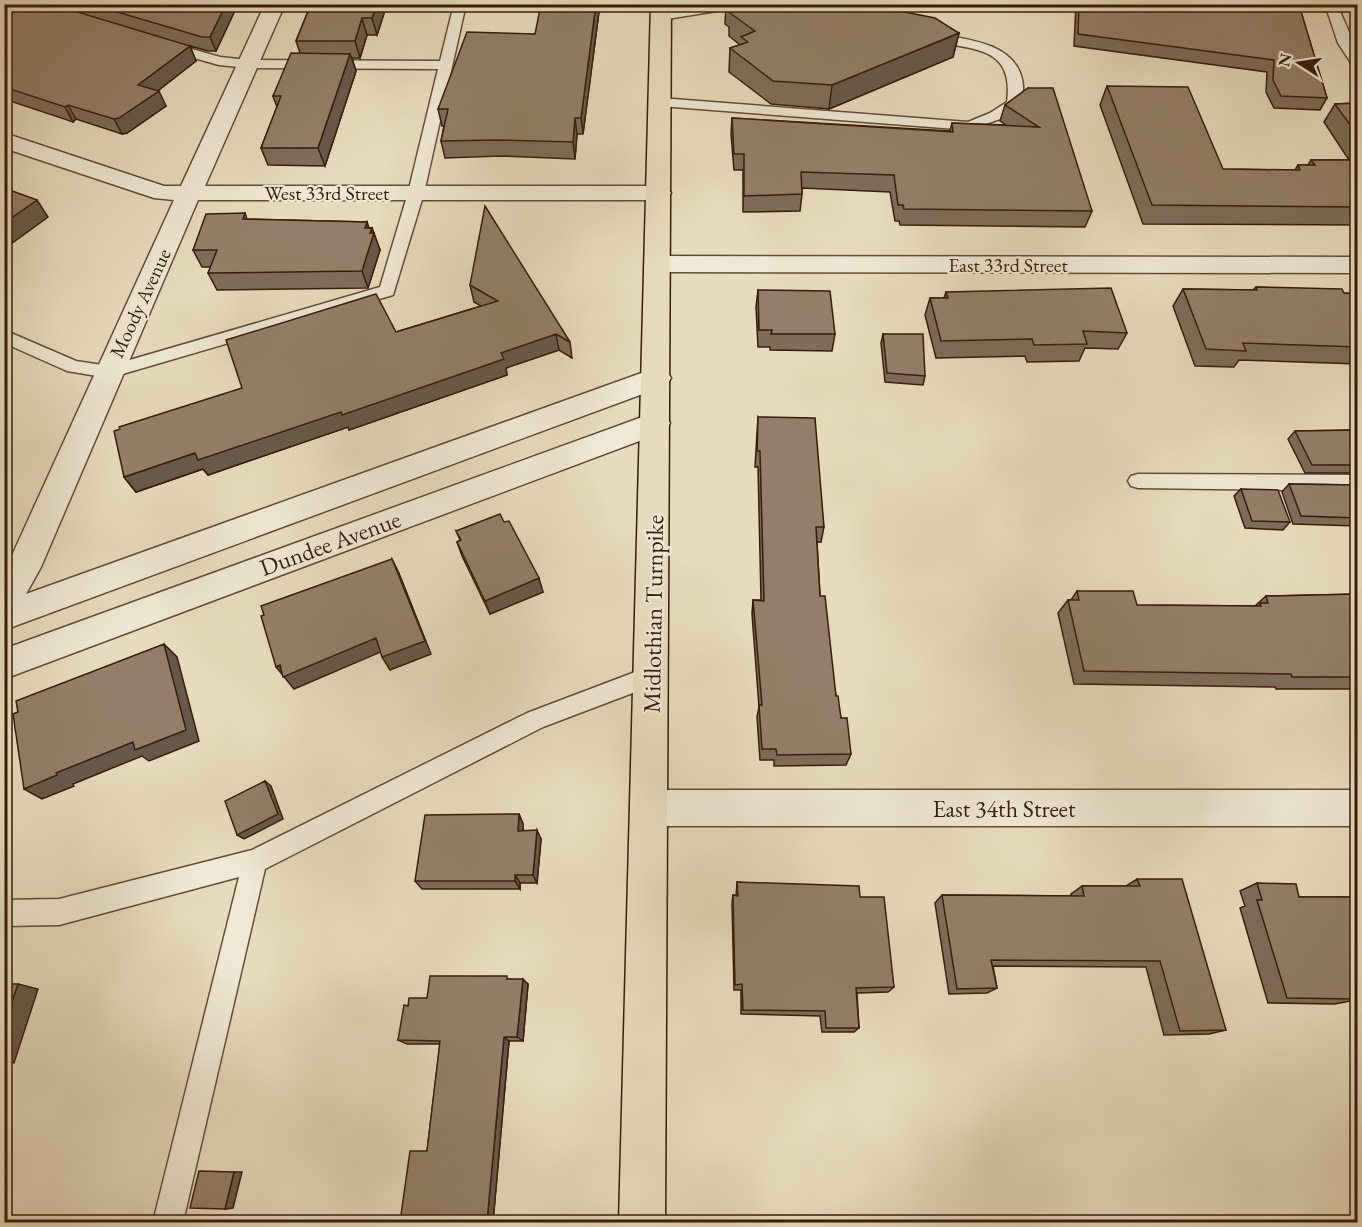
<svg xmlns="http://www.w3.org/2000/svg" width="1362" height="1227" font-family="'EB Garamond',serif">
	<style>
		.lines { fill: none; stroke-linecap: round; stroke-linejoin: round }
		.service-casing { stroke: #644c39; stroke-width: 3 }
		.minor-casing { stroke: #644c39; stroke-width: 3 }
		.primary-casing { stroke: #381c0d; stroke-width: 3 }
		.service { fill: #efe8d4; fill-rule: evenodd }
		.minor { fill: #efe8d4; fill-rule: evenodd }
		.primary { fill: #e7dbbd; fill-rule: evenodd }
		.wall { fill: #7e6d5a; stroke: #381c0d; stroke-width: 1.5 }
		.shaded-wall { fill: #67594a; stroke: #381c0d; stroke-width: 1.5 }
		.building { fill: #937f69; stroke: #381c0d; stroke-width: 1.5 }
		.labels { text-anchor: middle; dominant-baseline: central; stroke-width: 4.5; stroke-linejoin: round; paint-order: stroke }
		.far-street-label { font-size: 20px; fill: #381c0d; stroke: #efe8d4 }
		.street-label { font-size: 24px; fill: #381c0d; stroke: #efe8d4 }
	</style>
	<rect width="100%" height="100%" fill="#e7dbbd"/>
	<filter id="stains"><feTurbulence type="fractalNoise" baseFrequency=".00333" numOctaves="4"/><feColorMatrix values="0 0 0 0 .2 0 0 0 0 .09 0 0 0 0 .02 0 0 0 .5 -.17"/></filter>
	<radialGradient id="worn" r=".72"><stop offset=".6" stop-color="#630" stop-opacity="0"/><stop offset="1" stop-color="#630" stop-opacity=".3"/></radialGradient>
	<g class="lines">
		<defs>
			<path id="service" d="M454 4H466L424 193 393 295 109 378 67 371 4 343V330L76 361 109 366 380 287 408 193 438 69 248 68 219 65 162 49 160 46 167 42 220 57 248 60 440 61Z
				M709 4H741L735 8 661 20 655 16 661 12Z
				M1325 4H1337C1345 25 1358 46 1358 67L1353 66 1338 43Z
				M931 33C963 39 1013 41 1022 79 1024 88 1023 99 1019 107L1000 119 969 130 660 106 653 102 660 98 968 122 990 113 1007 102C1015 43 968 50 926 40L925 37Z
				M1138 474 1358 475V491L1138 488 1131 486 1128 481 1131 476Z
				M651 666 659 669 662 676 659 683 543 727 265 869 183 1222H153L239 877 59 925 4 926V900L59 899 252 850 527 713Z"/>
			<path id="minor" d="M265 4H285L205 186H659L667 188 671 193 667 198 659 200H198L41 567 26 594 647 371 657 368 667 371 671 378 667 385 4 630V573L174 200 154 198 4 148V133L164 186H181Z
				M658 256 1358 257V273L658 272 649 270 645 264 649 258Z
				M656 412 666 415 670 423 666 431 4 679V649Z
				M650 790H1358V826H650L637 821 631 808 637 795Z"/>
			<path id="primary" d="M651 4H671L665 1222H619Z"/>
		</defs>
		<!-- service casing -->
		<use href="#service" class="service-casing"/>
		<!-- minor casing -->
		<use href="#minor" class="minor-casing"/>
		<!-- primary casing -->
		<use href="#primary" class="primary-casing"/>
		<!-- service -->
		<use href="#service" class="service"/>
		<!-- minor -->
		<use href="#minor" class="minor"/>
		<!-- primary -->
		<use href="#primary" class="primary"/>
	</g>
	<!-- wall -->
	<path class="wall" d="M4 4H238L216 51H208L190 46 196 61 157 91 166 106 127 133 122 134 76 119 73 122 4 99Z
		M311 4H387L377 35H367L360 58H352L356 71 325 166 268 165 261 148 277 107 273 96 300 53 296 41Z
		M600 4 583 134H577L575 159 501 156 445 158 441 141 444 126H442L438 109 535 34Z
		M726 4H886L896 11 959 33 953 57 829 109 771 104 729 72 730 48 740 45 729 36V27L725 24Z
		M1076 4 1299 5 1327 98 1320 110 1274 108 1266 92 1267 72 1074 46Z
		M1107 86 1223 169 1295 170 1298 165H1308L1311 160H1349L1324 122 1335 104 1358 103V225L1143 224 1100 105Z
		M1028 88 1092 211 1085 227 900 225 899 221H895L890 192 802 188V194L800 211 743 212V170H734L731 134 732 118 950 131 952 123 1006 125 1000 121 1005 105Z
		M245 213 247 219 367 222 369 228H372L380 250 368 288 217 290 208 273 211 267H202L193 250Z
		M470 285 570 342 572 358 559 350 506 368 507 375 349 430 348 427 208 475 203 469 136 492 124 477 242 388 396 332 481 306 474 302Z
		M1256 287 1358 294V364L1239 360 1234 367 1195 366 1173 306 1183 289 1253 290Z
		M758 290 835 334 832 351 770 350V347H758L756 307Z
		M946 292 1127 333 1118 349 1085 348 1079 361 1027 362 1025 356 936 358 925 315 930 298H944Z
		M883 334 925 376 923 385 885 382 881 343Z
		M758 417 824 527 821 542H817L820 596 836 696 841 718 851 754 846 765 774 766V760H760L757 717 759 707 752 614 753 600H761L758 467H755Z
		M1358 430V473H1305L1288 439 1295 431Z
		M1289 484 1358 485V526L1293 524 1282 492Z
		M1241 489 1290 522 1283 530 1245 528 1234 496Z
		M456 531 543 592 490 614 462 556 457 542 460 540Z
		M1077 591 1137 605 1255 606 1266 596 1358 594V689H1276L1275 687 1074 684 1058 613 1068 600H1071Z
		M519 814 523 824V830L541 839 537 883H520V889H422L415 881Z
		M1137 879 1226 1030 1209 1034 1164 1035 1146 967 993 966 997 988 987 993 949 994 935 903 942 895 1071 896V894L1082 886H1126Z
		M737 882 860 897 894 987 888 992 857 993 859 1028 854 1032H822L820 1016 741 1014V990H734L732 903 733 895 736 896Z
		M1257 883 1299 897H1358V1001H1350L1335 1004 1268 1003 1240 908 1245 906 1240 891Z
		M510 979 528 984 523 1041H509L493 1222H400L427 1151 440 1044H407L398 1040 408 1006 427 998Z"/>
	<!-- shaded-wall -->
	<path class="shaded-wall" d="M226 4H238L216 51 210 37Z
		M377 4H387L377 35 372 18Z
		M596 4H600L583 134 581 118Z
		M362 18 367 35 360 58 355 41Z
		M959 33 953 57 829 109 832 85Z
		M190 46 196 61 146 100 138 85Z
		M350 54 356 71 325 166 318 148Z
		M159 91 166 106 127 133 122 134 114 119Z
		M68 105 76 119 73 122 65 107Z
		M575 118 577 134 575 159 573 142Z
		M37 200 48 217 4 249V223Z
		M367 222 370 233 372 228 380 250 368 288 362 271 365 228Z
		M556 334 559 350 506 368 507 375 349 430 348 427 208 475 203 469 136 492 124 477 195 453Z
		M392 559 399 573 431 654 390 670 382 657Z
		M539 578 543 592 490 614 485 601Z
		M376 638 383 651 294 689 276 667Z
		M164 644 177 657 199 741 149 761 142 756 73 784 74 786 42 799 24 789Z
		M265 781 271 786 283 819 244 839 237 835Z
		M519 814 523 824V840L518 831Z
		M537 830 541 839 537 883 533 875Z
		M515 875 520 883V889L515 881Z
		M523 979 528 984 523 1041 517 1037Z
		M18 984 38 989 14 1063 4 1062V1024Z
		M504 1037 509 1041 493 1222H487Z
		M234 1172H242L233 1208 225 1209Z"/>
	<!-- building -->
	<path class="building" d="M4 4H51L190 46 138 85 159 91 119 118 114 119 68 105 65 107 4 87Z
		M90 4H226L210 37H202Z
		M311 4H377L372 18H362L355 41H296Z
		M541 4H596L581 118H575L573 142 498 140 441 141 448 109H438L467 32 535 34Z
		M731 4H864L935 18 959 33 832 85 773 81 730 48 748 42 741 37 755 31 730 13 738 10Z
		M864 4H886L896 11Z
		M1079 4 1299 5 1327 98 1281 96 1273 80 1274 60 1078 34Z
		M291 53 350 54 318 148H261L281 96H273Z
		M1107 86 1188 87 1223 169 1300 170 1298 165H1315L1311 160H1358V207L1152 205Z
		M1028 88H1053L1092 211 904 209 903 205H898L894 175 801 172 802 194 744 196V154H734L732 118 953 132 952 123 1039 127 1005 105Z
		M1358 103V136L1335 104Z
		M4 188 37 200 4 223Z
		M485 206 570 342 556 334 501 353 504 359 342 415 341 412 198 460 195 453 124 477 114 431 120 429 119 427 242 388 226 340 376 294 396 332 498 301 470 285Z
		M245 213 243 219 367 222 365 228H372L370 233H374L362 271 208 273 217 250H193L206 214Z
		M1256 287 1342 289 1344 293 1358 294V347L1243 343 1246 351 1206 349 1183 289 1257 290Z
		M1111 288 1127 333 1083 331 1087 344 1034 345 1032 339 941 341 930 298H948L946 292Z
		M758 290 830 291 835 334H771L772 330H759Z
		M883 334H923L925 376 887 373Z
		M758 417 815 418 824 527H816L820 596H825L836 696H838L841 718H847L851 754 777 755 776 749H762L759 705H762L753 600 764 601 760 451H757Z
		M1358 430V465H1312L1295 431Z
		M1289 484 1358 485V518L1301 516Z
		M1241 489 1278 490 1290 522 1252 521Z
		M500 514 504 522 509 521 539 578 485 601 457 542 461 540 456 531Z
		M392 559 425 641 382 657 376 638 283 677 280 665 276 667 261 616 264 615 261 606Z
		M1077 591H1133L1137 605 1261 606 1260 603H1268L1266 596 1358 594V677H1292L1291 674 1084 671 1068 600H1079Z
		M164 644 186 730 135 750 133 742 56 773 57 775 24 789 13 714 18 712 16 701Z
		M265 781 278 814 237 835 225 801Z
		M519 814 518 831 537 830 533 875H515V881H415L425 815Z
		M1137 879H1182L1226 1030 1180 1031 1160 961 991 960 997 988 957 989 942 895 1084 896 1082 886H1140Z
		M737 882 859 886 860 897H884L894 987 856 988 859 1028H826L825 1011 743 1010 742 984 735 985 733 895 738 896Z
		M1257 883 1296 884 1299 897H1358V995H1355L1356 999 1287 998 1257 900H1262Z
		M430 976H507V979H523L517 1037H504L487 1222H400L410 1151H427L440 1041 398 1040 404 1005 408 1006 409 998H427Z
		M4 984H18L4 1024Z
		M199 1171 234 1172 225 1209 190 1208Z"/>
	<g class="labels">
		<!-- far-street labels -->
		<g class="far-street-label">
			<text x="327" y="193">West 33rd Street</text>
			<text x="1008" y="265">East 33rd Street</text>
			<text transform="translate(140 303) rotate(-65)">Moody Avenue</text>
		</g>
		<!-- street labels -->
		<g class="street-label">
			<text transform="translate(330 543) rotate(-20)">Dundee Avenue</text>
			<text transform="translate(653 614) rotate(-89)">Midlothian Turnpike</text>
			<text x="1004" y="808">East 34th Street</text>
		</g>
	</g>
	<!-- margin -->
	<rect width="1362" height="1227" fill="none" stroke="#e7dbbd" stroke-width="24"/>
	<rect x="6" y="6" width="1350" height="1215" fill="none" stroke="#381c0d" stroke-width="3"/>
	<rect x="12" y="12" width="1338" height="1203" fill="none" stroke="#381c0d" stroke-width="1.5"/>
	<!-- north arrow -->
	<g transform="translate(1299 63) rotate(282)" stroke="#efe8d4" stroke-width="4.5" paint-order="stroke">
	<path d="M0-4.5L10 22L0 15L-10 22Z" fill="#381c0d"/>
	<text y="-9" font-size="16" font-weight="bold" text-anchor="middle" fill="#381c0d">N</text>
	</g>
	<rect width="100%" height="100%" filter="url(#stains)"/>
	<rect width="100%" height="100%" fill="url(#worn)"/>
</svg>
